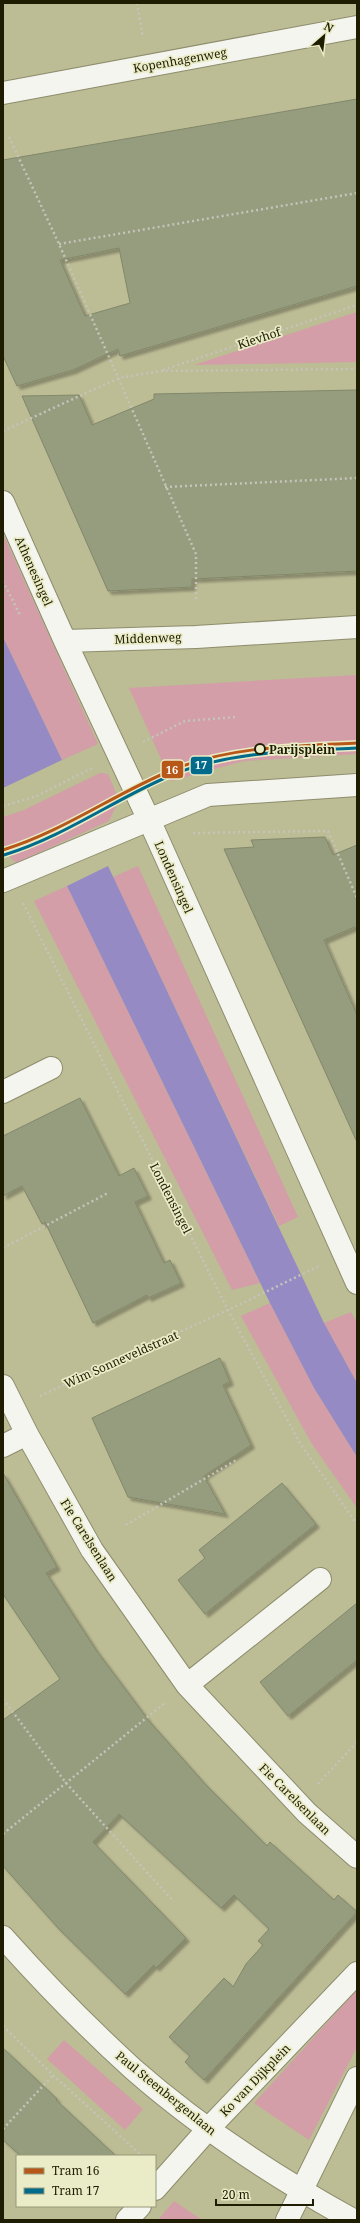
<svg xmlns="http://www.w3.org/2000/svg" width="360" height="2223" font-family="'Noto Serif',serif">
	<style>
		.green { fill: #d39ea7 }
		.water { fill: #968ac5 }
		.building { fill: #969c7e; stroke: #82886a; fill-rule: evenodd; filter: url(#shadow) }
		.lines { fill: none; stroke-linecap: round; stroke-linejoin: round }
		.minor-casing { stroke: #8d8d6d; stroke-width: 24 }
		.path { stroke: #c4c4b9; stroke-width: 2.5; stroke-dasharray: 2 3; stroke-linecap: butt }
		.minor { stroke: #f5f5ef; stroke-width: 22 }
		.tram-1-casing { stroke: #eaebc7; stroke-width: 6 }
		.tram-2-casing { stroke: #eaebc7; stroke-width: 6 }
		.tram-1 { stroke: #b85818; stroke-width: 3 }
		.tram-2 { stroke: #006b8b; stroke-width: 3 }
		.stop-dot { fill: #eaebc7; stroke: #1e1d01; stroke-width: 2 }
		.labels { text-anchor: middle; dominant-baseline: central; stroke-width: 3.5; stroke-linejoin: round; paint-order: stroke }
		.street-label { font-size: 12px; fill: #1e1d01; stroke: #eaebc7 }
		.stop-label { font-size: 12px; font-weight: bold; fill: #1e1d01; stroke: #eaebc7; text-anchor: start }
		.line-badge { stroke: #eaebc7; stroke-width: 1.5 }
		.badge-label { font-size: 11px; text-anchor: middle; font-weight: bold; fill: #fff }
	</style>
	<defs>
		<filter id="shadow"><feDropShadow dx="3.5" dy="3.5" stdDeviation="1" flood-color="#0004"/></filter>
	</defs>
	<rect width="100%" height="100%" fill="#bcbc95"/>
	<!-- green -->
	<path class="green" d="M357 312V362L194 365Z
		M3 534 98 744 62 760 3 637Z
		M357 675V754L244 761 171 781 129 688Z
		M100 773 108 774 119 800 109 821 16 863C0 849 3 838 3 817L24 810Z
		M138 866 298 1217 279 1226 113 877Z
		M67 886 260 1283 232 1290 34 901Z
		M270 1303 314 1388 357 1457V1508L312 1444 241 1316Z
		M351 1312 357 1323V1383L324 1323Z
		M357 1990V2047L309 2140 254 2103Z
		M64 2040 143 2109 125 2130 47 2059Z
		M174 2201 202 2220H158Z"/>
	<!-- water -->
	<path class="water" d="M3 637 62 760 3 788Z
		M108 866 324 1323 357 1383V1457L314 1388 270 1303 67 886Z"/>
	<!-- building -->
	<path class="building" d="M357 99V286L120 356 118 349 73 370 17 386 3 356V160ZM119 248 130 303 85 316 60 260Z
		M357 390V571L192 579V587L108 591 22 396 79 395 92 425 154 399V394Z
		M325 837 333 855 357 845V926L324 940 357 1015V1142L224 849 254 847 251 840Z
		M80 1098 119 1176 134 1168 148 1196 135 1202 164 1263 170 1260 181 1283 148 1298 147 1295 93 1323 45 1222 42 1224 22 1186 3 1196V1136Z
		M220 1358 230 1382 223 1385 251 1445 204 1476 225 1514 128 1497 92 1418Z
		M3 1473 57 1567 46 1573 96 1650 149 1721 206 1785 267 1846 270 1842 334 1900 338 1895 357 1912 204 2080 185 2062 190 2056 169 2037 224 1978 233 1987 246 1964 263 1945 258 1941 269 1929 234 1895 221 1908 119 1814 93 1842 186 1938 156 1968 154 1965 125 1994 58 1928 3 1866V1720L60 1679 3 1594Z
		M282 1483 316 1524 205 1614 178 1580 205 1558 199 1550Z
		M357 1603V1660L288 1716 260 1682Z
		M3 2048 57 2099 56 2100 116 2156H21L3 2140Z"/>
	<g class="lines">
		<defs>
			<path id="minor" d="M3 93 357 27
				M3 502 65 641 155 833 357 1283
				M65 641 196 637 357 627
				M3 881 208 795 357 785
				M3 1092 51 1068
				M3 1386 27 1434 92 1550 187 1685 307 1813 357 1857
				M3 1446 27 1434
				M187 1685 320 1579
				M3 1937C44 1983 87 2027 133 2069 198 2126 277 2178 353 2220
				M155 2189 209 2128 357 1973
				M127 2220 140 2206
				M287 2220 357 2078"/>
		</defs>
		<!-- minor casing -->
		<use href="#minor" class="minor-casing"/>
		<!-- path -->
		<path class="path" d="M137 3 143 38
			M9 137 59 244 196 554V599
			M59 244 357 193
			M163 370 357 305
			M3 431 119 378 161 371 357 369
			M165 487 357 478
			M3 581 20 615
			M143 742 185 721 237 717
			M3 806 37 796 94 767
			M193 833 328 831 357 898
			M23 903 228 1310 301 1445 357 1524
			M3 1248 108 1193
			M40 1396 243 1303 319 1266
			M126 1525 238 1459
			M3 1699 66 1783 174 1902
			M318 1784 357 1742
			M3 1834 166 1702
			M3 2026 53 2075 142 2156
			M3 2129 53 2075"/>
		<!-- minor -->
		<use href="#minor" class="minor"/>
		<defs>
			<path id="tram-1" d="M3 850C64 831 114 794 172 770 231 746 295 746 357 743"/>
			<path id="tram-2" d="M4 855C66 836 116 798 174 774 233 751 295 751 357 748"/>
		</defs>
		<!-- tram-1 casing -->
		<use href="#tram-1" class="tram-1-casing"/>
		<!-- tram-2 casing -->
		<use href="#tram-2" class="tram-2-casing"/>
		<!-- tram-1 -->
		<use href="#tram-1" class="tram-1"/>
		<!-- tram-2 -->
		<use href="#tram-2" class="tram-2"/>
	</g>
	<!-- markers -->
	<circle class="stop-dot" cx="260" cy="749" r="5"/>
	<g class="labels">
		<!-- street labels -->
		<g class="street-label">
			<text transform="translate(180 60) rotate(-10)">Kopenhagenweg</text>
			<text transform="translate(259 338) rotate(-18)">Kievhof</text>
			<text transform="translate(34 571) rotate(66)">Athenesingel</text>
			<text transform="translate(148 638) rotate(-2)">Middenweg</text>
			<text transform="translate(174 877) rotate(66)">Londensingel</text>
			<text transform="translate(171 1198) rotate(63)">Londensingel</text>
			<text transform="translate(121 1359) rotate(-24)">Wim Sonneveldstraat</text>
			<text transform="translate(89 1540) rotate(58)">Fie Carelsenlaan</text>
			<text transform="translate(295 1799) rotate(45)">Fie Carelsenlaan</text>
			<text transform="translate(255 2080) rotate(-46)">Ko van Dijkplein</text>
			<text transform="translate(166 2093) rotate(39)">Paul Steenbergenlaan</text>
		</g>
		<!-- stop labels -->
		<g class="stop-label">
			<text x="269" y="749">Parijsplein</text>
		</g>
	</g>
	<g class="line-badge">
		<rect x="190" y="756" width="23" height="19" rx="4" fill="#006b8b"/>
		<rect x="161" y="760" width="23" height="19" rx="4" fill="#b85818"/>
	</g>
	<g class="badge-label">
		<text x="201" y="769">17</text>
		<text x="172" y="774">16</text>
	</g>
	<!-- border -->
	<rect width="360" height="2223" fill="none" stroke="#1e1d01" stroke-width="8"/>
	<!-- legend -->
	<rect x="16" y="2155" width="140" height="52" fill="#eaebc7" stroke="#989978"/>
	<rect x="24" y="2168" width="20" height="6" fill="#b85818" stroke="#989978"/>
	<text x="52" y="2175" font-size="12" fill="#1e1d01">Tram 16</text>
	<rect x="24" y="2188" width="20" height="6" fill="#006b8b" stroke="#989978"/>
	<text x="52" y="2195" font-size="12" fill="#1e1d01">Tram 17</text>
	<!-- north arrow -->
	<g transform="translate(324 36) rotate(28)" stroke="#eaebc7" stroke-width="3" paint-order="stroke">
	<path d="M0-3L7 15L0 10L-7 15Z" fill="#1e1d01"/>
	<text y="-6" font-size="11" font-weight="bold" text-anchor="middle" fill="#1e1d01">N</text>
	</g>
	<!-- scale -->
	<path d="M216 2199v6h97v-6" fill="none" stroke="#1e1d01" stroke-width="2"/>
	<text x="222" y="2199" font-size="12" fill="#1e1d01" stroke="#eaebc7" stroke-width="3" paint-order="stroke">20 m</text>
</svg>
